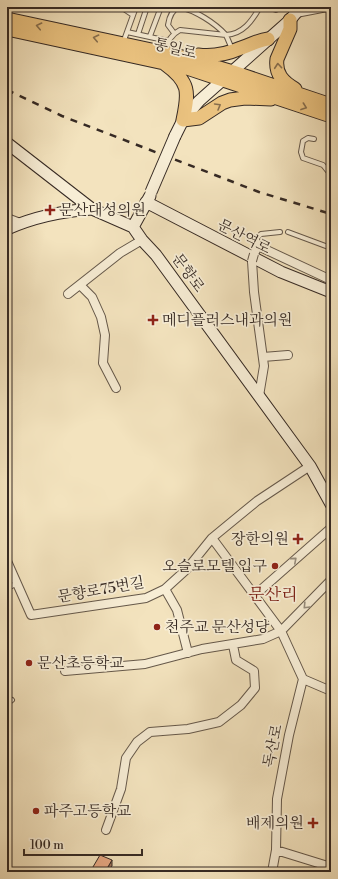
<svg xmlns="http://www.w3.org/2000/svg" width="338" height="879" font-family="'Libre Bodoni','Noto Serif KR',serif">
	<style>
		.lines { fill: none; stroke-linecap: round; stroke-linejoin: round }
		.lane-casing { stroke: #65584a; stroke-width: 6 }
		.street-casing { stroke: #65584a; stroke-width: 10 }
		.secondary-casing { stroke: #362a24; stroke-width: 13 }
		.primary-casing { stroke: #362a24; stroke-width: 15 }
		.lane { stroke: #f7edd5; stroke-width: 4 }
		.street { stroke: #f7edd5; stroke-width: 8 }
		.secondary { stroke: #f7edd5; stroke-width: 11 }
		.primary { stroke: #eac27f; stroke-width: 13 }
		.rail { stroke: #362a24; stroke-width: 2.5; stroke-dasharray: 7 7; stroke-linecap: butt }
		.street-bridge-casing { stroke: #65584a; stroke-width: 10; stroke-linecap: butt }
		.secondary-bridge-casing { stroke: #362a24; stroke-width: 13; stroke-linecap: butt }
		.street-bridge { stroke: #f7edd5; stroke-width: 8 }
		.secondary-bridge { stroke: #f7edd5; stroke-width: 11 }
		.shaded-wall { fill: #a1755b; stroke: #362a24 }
		.building { fill: #e6a782; stroke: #362a24 }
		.oneway { stroke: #876e4d }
		.oneway2 { stroke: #968c7c }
		.poi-dot { fill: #8f2418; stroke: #f7edd5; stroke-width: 1.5 }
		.labels { text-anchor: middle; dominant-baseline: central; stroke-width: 3.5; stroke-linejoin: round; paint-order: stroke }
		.street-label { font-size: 15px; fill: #362a24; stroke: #f7edd5 }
		.poi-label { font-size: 15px; fill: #362a24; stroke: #f7edd5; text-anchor: start }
		.quarter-label { font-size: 17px; fill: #7a1f14; stroke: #f7edd5 }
	</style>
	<rect width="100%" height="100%" fill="#f3e3be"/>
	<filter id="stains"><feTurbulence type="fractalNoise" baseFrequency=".005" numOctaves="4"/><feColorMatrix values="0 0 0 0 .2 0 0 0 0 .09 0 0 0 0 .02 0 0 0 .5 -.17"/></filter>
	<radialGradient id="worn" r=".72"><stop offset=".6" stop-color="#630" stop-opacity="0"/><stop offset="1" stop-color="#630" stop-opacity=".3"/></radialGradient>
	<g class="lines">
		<defs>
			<path id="lane" d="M121 7 133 15
				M267 7 276 10 281 7
				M127 32 168 41
				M174 33 168 25C169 18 172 10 179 7 195 10 215 23 226 35 243 34 252 21 260 7
				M138 34 147 7
				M150 36 161 7
				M123 43 136 7
				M165 50C168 41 171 35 180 30L226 35 232 49
				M314 139 308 138 303 141 301 152 303 158 323 165 331 175
				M288 232 331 248
				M258 246 257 238 261 234 280 232
				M10 587 17 583
				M7 704 12 700"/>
			<path id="street" d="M296 13 327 7
				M7 218 20 223
				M254 254 258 246 331 280
				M252 261 254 292 264 366 259 396
				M80 285 92 297 101 317 105 335 103 363 116 388
				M68 294 120 253 142 240
				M263 357 288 355
				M212 538 281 631 303 679 289 735 277 799 276 850 272 872
				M7 561 31 615 146 598 165 589 187 569 212 538 257 501 310 466
				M165 589 177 610 188 653
				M255 595 331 528
				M65 671 145 664 202 649 263 639 281 631 331 580
				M303 679 331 691
				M106 830 121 789 126 758 137 742 150 732 188 729 219 722 241 705 255 688 254 671 236 660 233 645
				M276 850 331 867"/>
			<path id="secondary" d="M175 136 183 120 199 101 290 20 301 7
				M7 143 92 209 133 227 142 240 156 255 310 466 331 504
				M146 202 281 272 331 292
				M133 227 150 196
				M7 229C34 217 63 211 92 209"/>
			<path id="primary" d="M7 19 175 55 233 72 331 105
				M290 20V29L277 59C275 74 283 82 295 89
				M7 29 187 68 331 116
				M198 55C213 57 227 54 241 48 251 45 258 40 268 39
				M165 64C190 82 189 92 183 120L199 118 222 103 230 100 245 98 271 99"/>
		</defs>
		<!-- lane casing -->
		<use href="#lane" class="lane-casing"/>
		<!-- street casing -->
		<use href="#street" class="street-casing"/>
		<!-- secondary casing -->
		<use href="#secondary" class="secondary-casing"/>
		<!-- primary casing -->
		<use href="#primary" class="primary-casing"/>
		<!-- lane -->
		<use href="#lane" class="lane"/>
		<!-- street -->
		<use href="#street" class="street"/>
		<!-- secondary -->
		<use href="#secondary" class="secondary"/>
		<!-- primary -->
		<use href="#primary" class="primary"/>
		<!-- rail -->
		<path class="rail" d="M7 90 62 116 259 192 331 214"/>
		<defs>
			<path id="street-bridge" d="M252 261 254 254"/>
			<path id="secondary-bridge" d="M151 192 175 136"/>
		</defs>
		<!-- street-bridge casing -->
		<use href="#street-bridge" class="street-bridge-casing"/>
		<!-- secondary-bridge casing -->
		<use href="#secondary-bridge" class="secondary-bridge-casing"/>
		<!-- street-bridge -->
		<use href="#street-bridge" class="street-bridge"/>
		<!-- secondary-bridge -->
		<use href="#secondary-bridge" class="secondary-bridge"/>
	</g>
	<!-- shaded-wall -->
	<path class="shaded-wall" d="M9 776V782L7 784V778Z
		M112 860V866L108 872H105Z"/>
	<!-- building -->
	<path class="building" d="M100 855 112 860 105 872H90Z"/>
	<!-- one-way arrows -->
	<defs><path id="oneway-chevron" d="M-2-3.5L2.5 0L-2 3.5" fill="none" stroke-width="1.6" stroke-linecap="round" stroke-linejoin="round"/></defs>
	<g class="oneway">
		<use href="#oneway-chevron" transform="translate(39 26) rotate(-168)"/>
		<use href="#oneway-chevron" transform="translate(96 38) rotate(-168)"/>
		<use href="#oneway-chevron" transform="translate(278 66) rotate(-95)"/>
		<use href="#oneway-chevron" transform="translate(218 106) rotate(-30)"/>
		<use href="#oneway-chevron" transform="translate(304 107) rotate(20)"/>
	</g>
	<g class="oneway2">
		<use href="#oneway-chevron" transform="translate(294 560) rotate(-41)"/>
		<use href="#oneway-chevron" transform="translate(306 606) rotate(134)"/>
	</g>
	<!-- markers -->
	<g class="poi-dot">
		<path d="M48 204h4v4h4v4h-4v4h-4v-4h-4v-4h4z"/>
		<path d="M151 314h4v4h4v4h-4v4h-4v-4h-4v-4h4z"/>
		<path d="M296 533h4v4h4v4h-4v4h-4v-4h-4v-4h4z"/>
		<circle cx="275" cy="566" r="4"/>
		<circle cx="157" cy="627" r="4"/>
		<circle cx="29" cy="663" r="4"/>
		<circle cx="36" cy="811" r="4"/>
		<path d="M311 817h4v4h4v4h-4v4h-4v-4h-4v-4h4z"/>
	</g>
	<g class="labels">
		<!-- street labels -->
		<g class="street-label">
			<text transform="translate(175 49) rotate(14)">통일로</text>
			<text transform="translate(244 237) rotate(27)">문산역로</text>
			<text transform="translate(188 273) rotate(54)">문향로</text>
			<text transform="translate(101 590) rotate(-10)">문향로75번길</text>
			<text transform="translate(273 746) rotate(-78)">독산로</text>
		</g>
		<!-- poi labels -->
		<g class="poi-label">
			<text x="59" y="210">문산대성의원</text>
			<text x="162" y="320">메디플러스내과의원</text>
			<text x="289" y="539" text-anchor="end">장한의원</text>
			<text x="267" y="566" text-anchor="end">오슬로모텔 입구</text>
			<text x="165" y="627">천주교 문산성당</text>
			<text x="37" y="663">문산초등학교</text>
			<text x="44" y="811">파주고등학교</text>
			<text x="304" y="823" text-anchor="end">배제의원</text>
		</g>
		<!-- quarter labels -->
		<g class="quarter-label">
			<text x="273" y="595">문산리</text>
		</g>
	</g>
	<!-- margin -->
	<rect width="338" height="879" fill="none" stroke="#f3e3be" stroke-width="24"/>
	<rect x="8" y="8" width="322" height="863" fill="none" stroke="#362a24" stroke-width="2"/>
	<rect x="12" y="12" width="314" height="855" fill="none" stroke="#362a24"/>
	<!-- scale -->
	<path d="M24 849v6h118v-6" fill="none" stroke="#362a24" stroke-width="2"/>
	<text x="30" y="849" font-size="12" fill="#362a24" stroke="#f7edd5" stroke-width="3" paint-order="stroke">100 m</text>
	<rect width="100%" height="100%" filter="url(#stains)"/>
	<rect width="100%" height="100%" fill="url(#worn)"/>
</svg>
